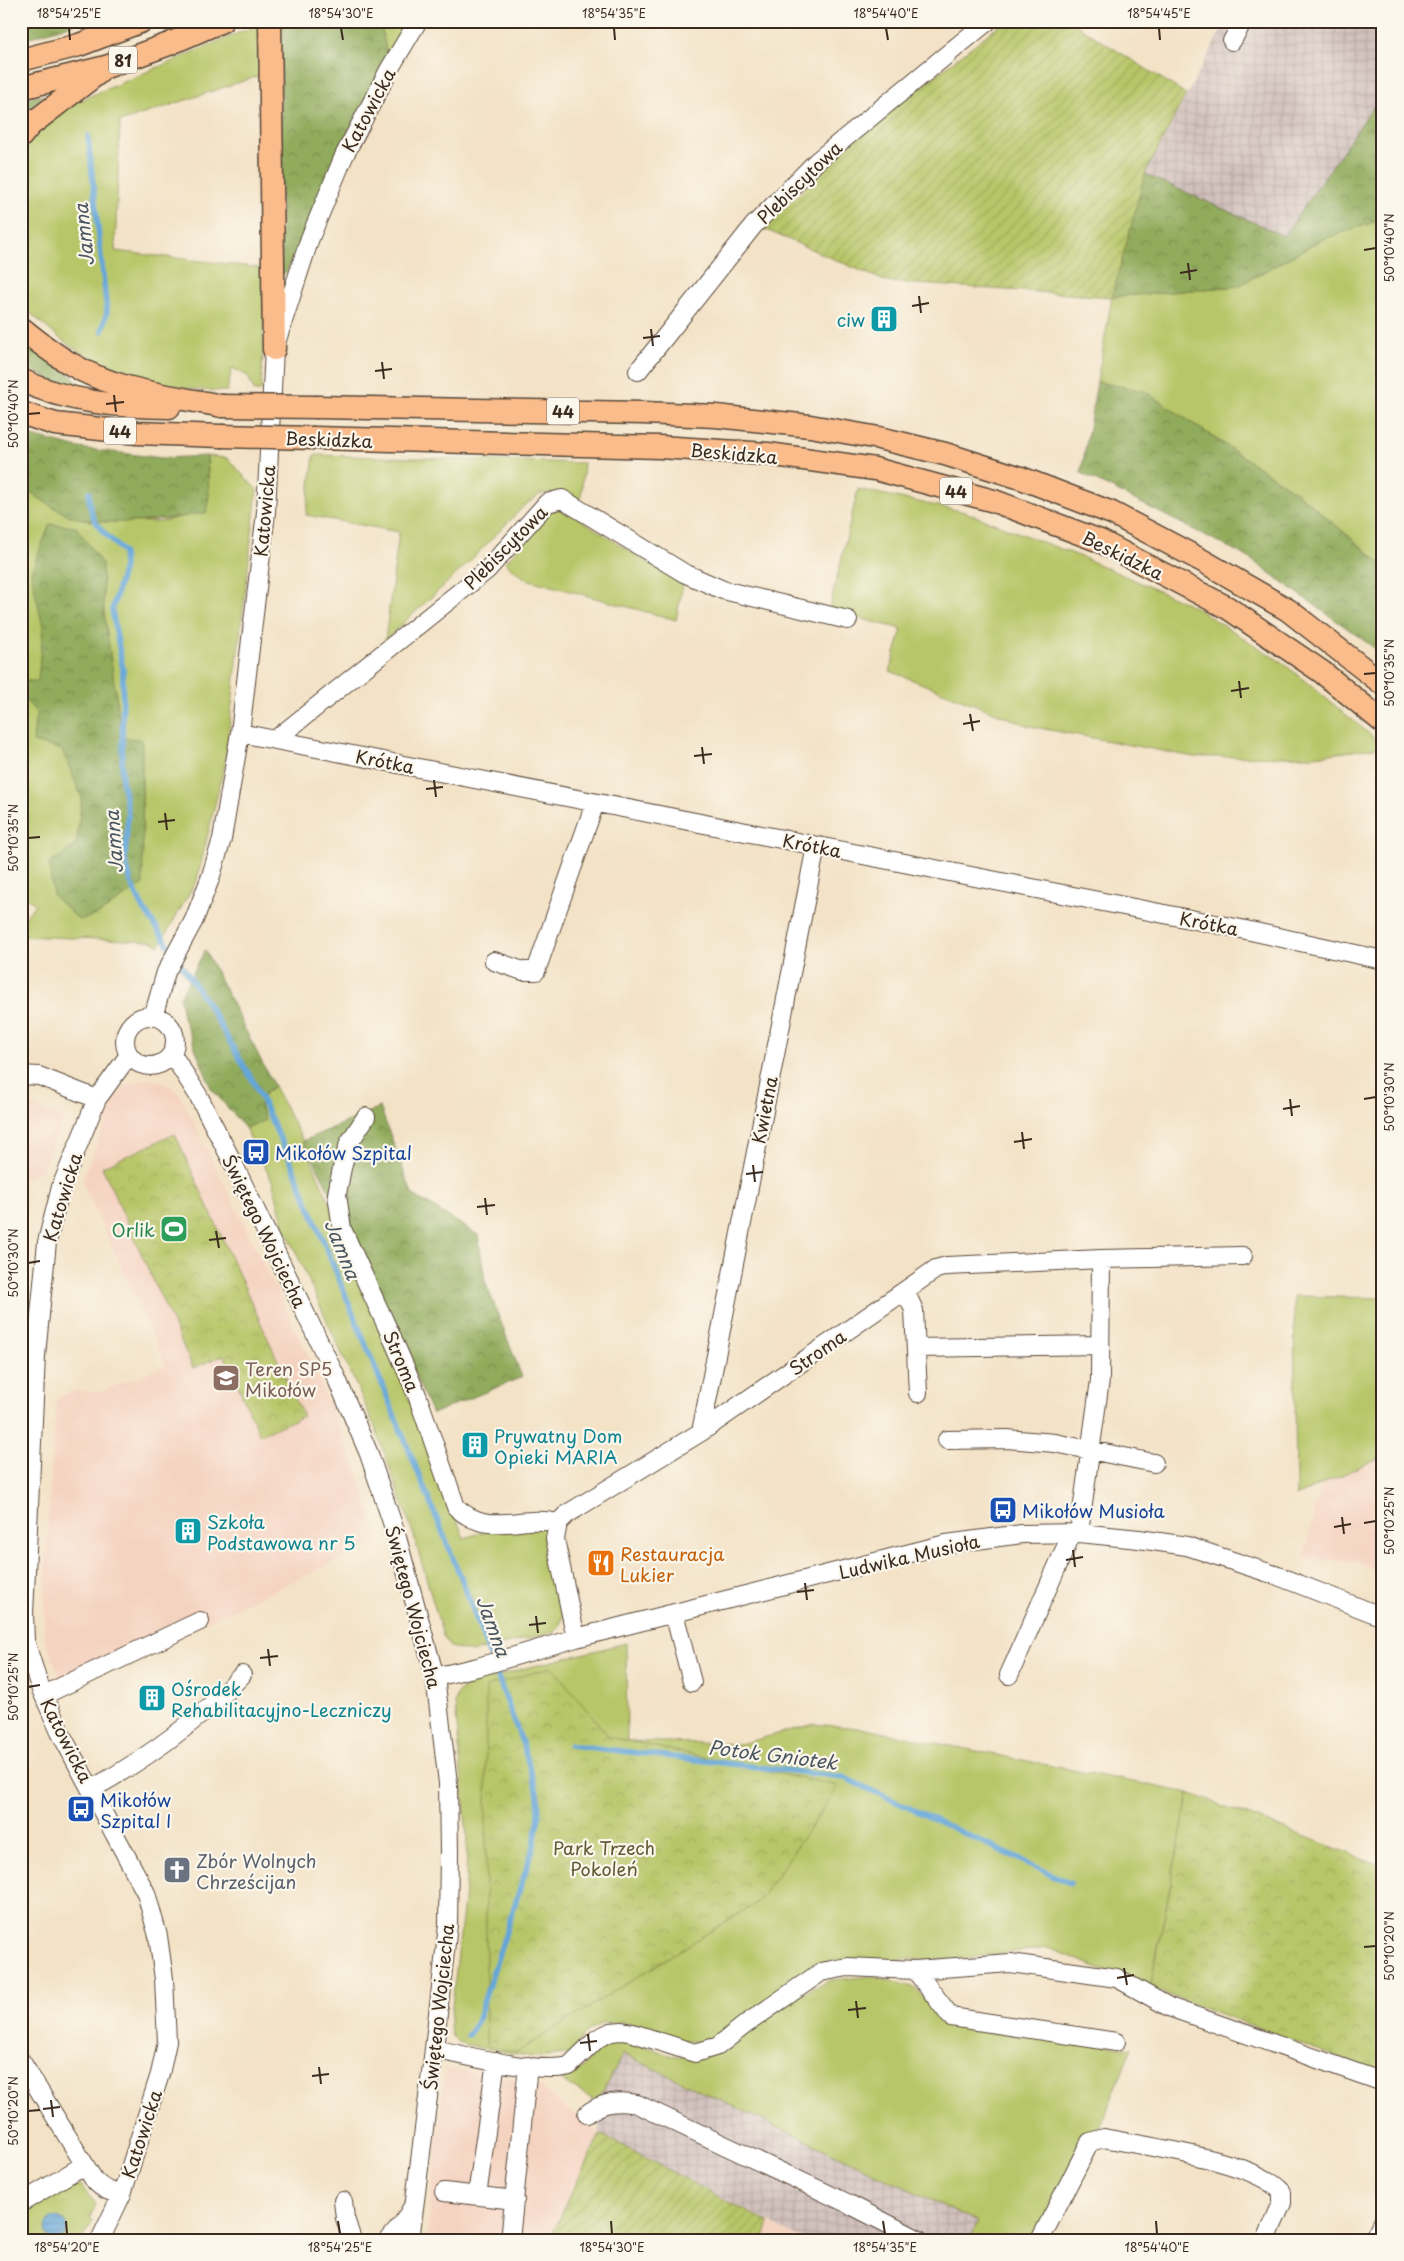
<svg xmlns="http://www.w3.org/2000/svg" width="1404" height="2261" font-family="'Playpen Sans',sans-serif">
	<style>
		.built { fill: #f5d3c1 }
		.industrial { fill: url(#industrial-grid) }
		.grass { fill: #b7c668; stroke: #797843 }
		.forest { fill: url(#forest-crowns); stroke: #666a3d }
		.park { fill: url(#park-crowns); stroke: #797843 }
		.garden { fill: url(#garden-furrows); stroke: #797843 }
		.water { fill: url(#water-rules); stroke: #50687b }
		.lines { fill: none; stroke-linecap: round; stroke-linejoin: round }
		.stream { stroke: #64a6d8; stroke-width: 5.5 }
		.minor-casing { stroke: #574637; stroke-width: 20 }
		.major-casing { stroke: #574637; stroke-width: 25 }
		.minor { stroke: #fff; stroke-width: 18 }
		.major { stroke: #fabc8b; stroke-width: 22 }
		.major-bridge-casing { stroke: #574637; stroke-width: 25; stroke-linecap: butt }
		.major-bridge { stroke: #fabc8b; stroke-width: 22 }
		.ticks { fill: none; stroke: #3b2a1e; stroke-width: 2 }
		.labels { text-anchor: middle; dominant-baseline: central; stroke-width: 4.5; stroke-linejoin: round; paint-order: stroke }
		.shield { fill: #fbf7ec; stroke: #75685c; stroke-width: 1 }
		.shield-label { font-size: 16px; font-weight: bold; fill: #3b2a1e }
		.street-label { font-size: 18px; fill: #3b2a1e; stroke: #fbf7ec }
		.culture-label { font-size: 18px; fill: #0d838f; stroke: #fbf7ec; text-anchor: start }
		.transit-label { font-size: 18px; fill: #164399; stroke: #fbf7ec; text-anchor: start }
		.leisure-label { font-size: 18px; fill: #27864d; stroke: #fbf7ec; text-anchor: end }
		.education-label { font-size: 18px; fill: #785e54; stroke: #fbf7ec; text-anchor: start }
		.food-label { font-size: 18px; fill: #c56008; stroke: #fbf7ec; text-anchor: start }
		.park-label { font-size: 18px; fill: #605934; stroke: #fbf7ec }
		.worship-label { font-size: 18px; fill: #5b616d; stroke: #fbf7ec; text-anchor: start }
		.water-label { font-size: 19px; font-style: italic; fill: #49555f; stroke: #fbf7ec }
		.neatline { fill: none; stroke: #3b2a1e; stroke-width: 2 }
		.ticks-label { font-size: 12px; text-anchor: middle; fill: #3b2a1e }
	</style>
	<defs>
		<pattern id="industrial-grid" width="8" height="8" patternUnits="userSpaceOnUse" patternTransform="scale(1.25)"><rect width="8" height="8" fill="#d1c0bc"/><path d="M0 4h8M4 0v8" fill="none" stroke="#b4a5a1"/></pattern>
		<pattern id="forest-crowns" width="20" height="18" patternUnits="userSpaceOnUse" patternTransform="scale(1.25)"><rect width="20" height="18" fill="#91ab5c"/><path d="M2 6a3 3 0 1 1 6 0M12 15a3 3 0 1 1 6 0" fill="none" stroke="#788b4b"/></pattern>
		<pattern id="park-crowns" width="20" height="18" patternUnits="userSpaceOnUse" patternTransform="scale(1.25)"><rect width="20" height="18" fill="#b7c668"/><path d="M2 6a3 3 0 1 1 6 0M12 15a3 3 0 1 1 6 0" fill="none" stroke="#9eaa5a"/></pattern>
		<pattern id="garden-furrows" width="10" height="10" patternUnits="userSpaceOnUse" patternTransform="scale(1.25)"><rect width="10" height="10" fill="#b7c668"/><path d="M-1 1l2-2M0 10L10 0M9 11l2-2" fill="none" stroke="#9eaa5a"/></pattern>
		<pattern id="water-rules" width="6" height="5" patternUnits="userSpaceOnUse" patternTransform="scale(1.25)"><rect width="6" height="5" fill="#64a6d8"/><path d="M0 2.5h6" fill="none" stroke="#5487af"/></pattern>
	</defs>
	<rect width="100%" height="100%" fill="#fbf7ec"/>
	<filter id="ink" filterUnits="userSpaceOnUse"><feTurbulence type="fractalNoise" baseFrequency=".02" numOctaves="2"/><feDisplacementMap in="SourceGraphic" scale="10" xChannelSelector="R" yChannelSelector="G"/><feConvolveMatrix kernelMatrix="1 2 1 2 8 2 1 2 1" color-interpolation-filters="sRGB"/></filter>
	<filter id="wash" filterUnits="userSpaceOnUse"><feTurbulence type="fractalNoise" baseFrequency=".0096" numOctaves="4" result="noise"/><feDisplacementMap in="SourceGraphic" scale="20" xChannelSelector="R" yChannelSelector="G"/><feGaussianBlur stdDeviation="1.12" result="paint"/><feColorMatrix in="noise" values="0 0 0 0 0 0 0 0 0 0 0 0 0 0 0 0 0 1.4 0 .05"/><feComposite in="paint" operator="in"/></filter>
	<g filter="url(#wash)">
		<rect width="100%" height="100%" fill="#f3e2c6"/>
		<!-- built -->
		<path class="built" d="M146 1079 167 1084 178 1092 184 1103 309 1356 355 1467 380 1540 65 1689 44 1638 46 1553 56 1399 72 1391 100 1392 166 1365 82 1180 115 1100 126 1085Z
			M21 1102 64 1118 41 1171 21 1179Z
			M1383 1456V1576L1360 1563 1304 1557 1320 1485Z
			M445 2068 532 2081 600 2134 549 2240H426Z
			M769 2223 804 2240H763Z"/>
		<!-- industrial -->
		<path class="industrial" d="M1226 21H1371L1383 27V111L1373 108 1284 236 1145 174Z
			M623 2053 978 2222 970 2240H804L600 2134 597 2102Z"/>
		<!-- grass -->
		<path class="grass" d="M380 21H407L387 55Z
			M262 23 261 75 120 122 115 251 262 268 264 329 261 391H254L248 376 232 368 227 391C181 392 129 377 88 356 63 344 42 323 21 305V152L35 132 69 105Z
			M1383 219V565L1297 493 1144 391 1097 382 1112 297 1238 286 1323 239Z
			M314 455 584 463 581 499 561 492 541 494 525 505 464 567 385 640 399 532 306 515Z
			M207 456 227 458 257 490 225 763 197 880 159 946 152 941 21 936V923L35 904 21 893V486L70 515 91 521 159 522 180 517 209 495Z
			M858 489 965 512 1084 558 1193 606 1283 663 1383 745V747L1315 756 1194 757 1029 726 890 671 902 629 829 611Z
			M564 509 683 585 676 620 526 579 505 563 549 511Z
			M274 1086 303 1141 347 1243 464 1538 483 1532 544 1524 563 1617 559 1627 555 1632 472 1652 450 1647 443 1636 413 1533 375 1427 284 1226 273 1183 245 1128 264 1120 260 1105 265 1093Z
			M1294 1296 1383 1298V1456L1296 1496Z
			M626 1643 627 1741 740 1744 814 1724 860 1728 1189 1793 1150 1988 1048 1948 949 1960 857 1959 830 1961 806 1972 726 2034 712 2039 697 2042 682 2040 633 2023 620 2022 602 2024 588 2031 569 2054 533 2057 491 2050 464 2044 457 2041 451 2035 450 2023 466 1883 467 1838 455 1703 458 1693 467 1685 529 1667Z
			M874 1976 913 1987 957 2028 1132 2048 1098 2132 1033 2240H970L978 2222 623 2054 597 2102 561 2080 583 2067 605 2042 621 2039 679 2057 702 2058 732 2047 793 1997 831 1980Z
			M72 2185H80L96 2204 90 2217 93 2221 81 2240H21V2215Z"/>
		<!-- forest -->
		<path class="forest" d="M21 21H83L21 40Z
			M281 21H380L387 55 342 145 286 273H281Z
			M44 95 21 117V100Z
			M1373 107 1383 111V219L1323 239 1238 286 1112 297 1145 174 1284 236Z
			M21 338 73 377 78 384 63 385 21 365Z
			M1097 382 1144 391 1297 493 1383 565V654L1246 556 1081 473Z
			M21 433 79 448 162 458 207 456 209 495 206 513C165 519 111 529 71 516 53 509 37 496 21 486Z
			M50 524 76 527 102 564 104 611 122 737 142 740 143 884 97 915 79 920 53 895 49 864 76 845 82 798 62 750 33 742 36 712 21 695V681H38L43 628 31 572Z
			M205 950 274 1086 265 1093 260 1105 265 1120 245 1128 211 1088 183 1017 180 997Z
			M380 1107 412 1194 478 1235 485 1281 522 1377 432 1414 358 1244 303 1141Z"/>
		<!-- park -->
		<path class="park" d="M175 1134 303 1416 260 1435 224 1355 193 1368 102 1167Z
			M552 1667 609 1737 839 1786 759 1901 517 2052 486 2046V1687Z
			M1189 1793 1383 1866V2074L1150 1988Z"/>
		<!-- garden -->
		<path class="garden" d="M1004 21H1070L1186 94 1145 174 1112 297 887 282 764 229 848 145Z
			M600 2134 769 2223 763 2240H549Z"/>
		<!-- water -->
		<path class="water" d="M45 2229a11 11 0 1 1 22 0a11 11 0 1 1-22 0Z"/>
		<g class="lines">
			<!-- stream -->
			<path class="stream" d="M88 136 107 312 102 331
				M89 492C89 525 102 529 123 552L124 567 112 610 123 669 122 780 128 813 125 858 131 883 142 906 207 1003 254 1083 291 1162 462 1580 523 1745 538 1795 539 1816 534 1845 477 2022 468 2035
				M570 1745 843 1777 1070 1883"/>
		</g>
	</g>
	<g filter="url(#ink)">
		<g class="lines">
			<defs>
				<path id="minor" d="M1232 41 1243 21
					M638 371 754 225 817 161 988 21
					M240 733 1241 929 1383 960
					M276 739 487 570 547 503 562 499 684 573 723 590 848 620
					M494 961 523 971H536L595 803
					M125 1041a25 25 0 1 1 50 0a25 25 0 1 1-50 0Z
					M153 1017 166 972 194 920 210 879 222 839 240 733 266 512 274 349 310 238 344 156 390 68 418 21
					M172 1054 198 1095 231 1159 336 1377 369 1454 396 1534 435 1677 448 1783 449 1853 448 1925 434 2049 410 2240
					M21 1075 39 1076 97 1099
					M366 1117 349 1143 342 1168 337 1194 342 1229 394 1342 417 1395 456 1507C488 1538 520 1514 558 1523
					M905 1291 914 1310 918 1393
					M916 1348 1100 1345
					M701 1432 816 846
					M947 1440 1007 1439 1055 1443 1154 1463
					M1079 1533 1100 1380 1101 1259
					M674 1613 692 1682
					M576 1638 555 1539 558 1523 567 1514 701 1432 936 1269 947 1266 1101 1259 1243 1256
					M1009 1675 1072 1533
					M435 1677 478 1667 576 1638 946 1544 1022 1534 1079 1533 1139 1539 1187 1546 1278 1576 1383 1617
					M44 1695 200 1621
					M92 1789C147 1758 199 1721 242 1675
					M915 1970 951 2017 1116 2042
					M434 2049C467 2056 540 2074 569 2066L598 2038 611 2032 622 2031 633 2033 695 2053 718 2046 746 2024 821 1972 848 1967 915 1970 1010 1963 1117 1978 1169 2007 1383 2082
					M21 2061 94 2180C102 2189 110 2193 122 2194
					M587 2114C602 2102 618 2100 637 2104L849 2204 919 2240
					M444 2192 515 2200
					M477 2196 496 2061
					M343 2201 345 2218 352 2240
					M21 2203 84 2165
					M100 2240 122 2194 160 2074 167 2042 164 1979 158 1936 146 1893 60 1732 40 1687 25 1641 24 1614 36 1356 47 1242 61 1187 97 1099 129 1055
					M389 2240 403 2223 413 2206
					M510 2240 528 2066
					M1040 2240 1090 2142 1104 2138C1148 2147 1253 2160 1282 2192V2203L1266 2240
					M1373 2240 1383 2220"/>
				<path id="major" d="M270 21 274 349
					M21 60 79 45 142 21
					M21 88 106 67 169 44 222 21
					M21 136 30 125 98 73
					M21 328C37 341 53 354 71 364 115 391 172 396 222 406
					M21 380C67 402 119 407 169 407
					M317 407 643 413 716 416 810 426 879 438 945 454 1021 478 1112 513 1203 561 1288 610 1383 684
					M21 413 55 424 137 433 221 436
					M314 438 660 447 768 454 875 469 994 501 1100 541 1228 608 1322 672 1383 722"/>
			</defs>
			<!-- minor casing -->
			<use href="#minor" class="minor-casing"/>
			<!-- major casing -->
			<use href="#major" class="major-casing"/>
			<!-- minor -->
			<use href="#minor" class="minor"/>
			<!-- major -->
			<use href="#major" class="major"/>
			<defs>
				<path id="major-bridge" d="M222 406 317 407
					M221 436 314 438"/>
			</defs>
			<!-- major-bridge casing -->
			<use href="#major-bridge" class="major-bridge-casing"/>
			<!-- major-bridge -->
			<use href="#major-bridge" class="major-bridge"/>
		</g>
	</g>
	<!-- ticks -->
	<path class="ticks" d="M69 28 70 40M341 28 343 40M614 28 615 40M886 28 888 40M1159 28 1160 40M1364 250 1376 248M1188 263 1190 280M1180 273 1197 270M919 296 921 313M912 306 929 303M651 329 653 346M643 338 660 336M382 362 384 379M375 371 392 369M114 395 116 412M106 404 124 402M28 414 40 413M1364 674 1376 673M1239 681 1241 698M1231 691 1249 688M970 714 973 731M963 724 980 721M702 747 704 764M694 756 712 754M434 780 436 797M426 789 443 787M165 813 167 830M158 822 175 820M28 838 40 837M1290 1099 1292 1116M1364 1099 1376 1097M1283 1109 1300 1106M1022 1132 1024 1149M1014 1142 1032 1139M753 1165 755 1182M746 1174 763 1172M485 1198 487 1215M477 1207 495 1205M216 1231 219 1248M209 1240 226 1238M28 1263 40 1261M1342 1517 1344 1534M1364 1523 1376 1521M1334 1527 1351 1524M1073 1550 1075 1567M1066 1560 1083 1557M805 1583 807 1600M797 1592 814 1590M536 1616 538 1633M529 1625 546 1623M268 1649 270 1666M260 1658 278 1656M28 1687 40 1685M1364 1947 1376 1946M1124 1968 1127 1985M1117 1978 1134 1975M856 2001 858 2018M848 2010 866 2008M588 2034 590 2051M580 2043 597 2041M319 2067 321 2084M312 2076 329 2074M51 2100 53 2117M43 2109 60 2107M28 2111 40 2110M66 2221 67 2234M338 2221 340 2234M611 2221 612 2234M883 2221 885 2234M1156 2221 1157 2234"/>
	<!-- icons -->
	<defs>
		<symbol id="building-square" viewBox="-11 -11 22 22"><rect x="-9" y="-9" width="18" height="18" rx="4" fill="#0f9aa8" stroke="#fbf7ec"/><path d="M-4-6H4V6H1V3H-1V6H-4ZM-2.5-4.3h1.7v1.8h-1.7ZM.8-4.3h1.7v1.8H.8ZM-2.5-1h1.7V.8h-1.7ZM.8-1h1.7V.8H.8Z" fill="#fff"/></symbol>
		<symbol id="bus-square" viewBox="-11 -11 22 22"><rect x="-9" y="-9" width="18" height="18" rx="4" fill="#1a4fb4" stroke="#fbf7ec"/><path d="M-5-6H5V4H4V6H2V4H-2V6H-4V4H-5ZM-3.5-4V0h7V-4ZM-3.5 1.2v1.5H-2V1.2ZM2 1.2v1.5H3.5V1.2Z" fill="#fff"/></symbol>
		<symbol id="stadium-square" viewBox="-11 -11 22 22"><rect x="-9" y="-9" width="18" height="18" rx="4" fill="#2e9e5b" stroke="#fbf7ec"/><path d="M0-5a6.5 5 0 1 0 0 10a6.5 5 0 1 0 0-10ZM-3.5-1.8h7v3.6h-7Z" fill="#fff"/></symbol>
		<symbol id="school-square" viewBox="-11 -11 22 22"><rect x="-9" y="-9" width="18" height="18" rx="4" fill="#8d6e63" stroke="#fbf7ec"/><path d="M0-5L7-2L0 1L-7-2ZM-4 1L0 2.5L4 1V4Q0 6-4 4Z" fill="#fff"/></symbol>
		<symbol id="restaurant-square" viewBox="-11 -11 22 22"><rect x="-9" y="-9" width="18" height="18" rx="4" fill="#e8710a" stroke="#fbf7ec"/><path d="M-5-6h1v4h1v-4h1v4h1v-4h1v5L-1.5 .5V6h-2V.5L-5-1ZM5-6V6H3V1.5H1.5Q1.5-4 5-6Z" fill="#fff"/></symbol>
		<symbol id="church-square" viewBox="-11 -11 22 22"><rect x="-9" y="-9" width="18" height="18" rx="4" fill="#6b7280" stroke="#fbf7ec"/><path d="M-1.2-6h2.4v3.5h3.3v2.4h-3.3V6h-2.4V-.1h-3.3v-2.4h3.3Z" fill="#fff"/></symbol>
	</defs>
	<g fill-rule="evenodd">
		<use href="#building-square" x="868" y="303" width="32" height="32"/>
		<use href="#bus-square" x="240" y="1136" width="32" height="32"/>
		<use href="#stadium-square" x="158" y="1213" width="32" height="32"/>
		<use href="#school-square" x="210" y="1362" width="32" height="32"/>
		<use href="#building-square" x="459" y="1429" width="32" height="32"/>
		<use href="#bus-square" x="987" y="1494" width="32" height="32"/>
		<use href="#building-square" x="172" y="1515" width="32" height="32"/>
		<use href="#restaurant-square" x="585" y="1547" width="32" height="32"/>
		<use href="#building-square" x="136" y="1682" width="32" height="32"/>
		<use href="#bus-square" x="65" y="1793" width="32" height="32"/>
		<use href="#church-square" x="161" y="1854" width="32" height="32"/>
	</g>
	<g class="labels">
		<!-- shield labels -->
		<g class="shield">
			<rect x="109" y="46.5" width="28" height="27" rx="4"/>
			<rect x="547" y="397.5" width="32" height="27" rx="4"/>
			<rect x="104" y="417.5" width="32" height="27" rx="4"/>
			<rect x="940" y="477.5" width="32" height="27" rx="4"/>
		</g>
		<g class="shield-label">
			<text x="123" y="60">81</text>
			<text x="563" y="411">44</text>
			<text x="120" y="431">44</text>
			<text x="956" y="491">44</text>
		</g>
		<!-- street labels -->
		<g class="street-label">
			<text transform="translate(368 110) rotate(-62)">Katowicka</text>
			<text transform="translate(799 182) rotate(-44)">Plebiscytowa</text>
			<text transform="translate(329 439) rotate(2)">Beskidzka</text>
			<text transform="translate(734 453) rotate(5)">Beskidzka</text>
			<text transform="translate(264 511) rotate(-85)">Katowicka</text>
			<text transform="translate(505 547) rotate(-45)">Plebiscytowa</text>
			<text transform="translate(1123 555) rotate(26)">Beskidzka</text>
			<text transform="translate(385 761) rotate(11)">Krótka</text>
			<text transform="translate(812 845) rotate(11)">Krótka</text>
			<text transform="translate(1209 923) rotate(11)">Krótka</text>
			<text transform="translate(764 1110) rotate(-79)">Kwietna</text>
			<text transform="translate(62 1197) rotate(-73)">Katowicka</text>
			<text transform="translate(265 1231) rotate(64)">Świętego Wojciecha</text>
			<text transform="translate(817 1352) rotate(-35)">Stroma</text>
			<text transform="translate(402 1361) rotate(67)">Stroma</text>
			<text transform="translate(909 1556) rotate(-13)">Ludwika Musioła</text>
			<text transform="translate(414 1607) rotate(75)">Świętego Wojciecha</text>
			<text transform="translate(67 1740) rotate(63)">Katowicka</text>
			<text transform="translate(438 2007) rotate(-84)">Świętego Wojciecha</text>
			<text transform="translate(141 2134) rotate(-72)">Katowicka</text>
		</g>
		<!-- culture labels -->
		<g class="culture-label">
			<text x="865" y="319" text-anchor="end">ciw</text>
			<text x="494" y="1435">Prywatny Dom<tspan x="494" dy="21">Opieki MARIA</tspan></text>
			<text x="207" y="1521">Szkoła<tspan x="207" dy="21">Podstawowa nr 5</tspan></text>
			<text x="171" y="1688">Ośrodek<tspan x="171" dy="21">Rehabilitacyjno-Leczniczy</tspan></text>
		</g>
		<!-- transit labels -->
		<g class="transit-label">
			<text x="275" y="1152">Mikołów Szpital</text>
			<text x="1022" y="1510">Mikołów Musioła</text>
			<text x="100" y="1799">Mikołów<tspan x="100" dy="21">Szpital I</tspan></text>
		</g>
		<!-- leisure labels -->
		<g class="leisure-label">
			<text x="155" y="1229">Orlik</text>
		</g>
		<!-- education labels -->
		<g class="education-label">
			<text x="245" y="1368">Teren SP5<tspan x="245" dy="21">Mikołów</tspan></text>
		</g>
		<!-- food labels -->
		<g class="food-label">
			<text x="620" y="1553">Restauracja<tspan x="620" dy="21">Lukier</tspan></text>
		</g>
		<!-- park labels -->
		<g class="park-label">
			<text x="604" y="1847">Park Trzech<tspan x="604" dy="21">Pokoleń</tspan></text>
		</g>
		<!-- worship labels -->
		<g class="worship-label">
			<text x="196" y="1860">Zbór Wolnych<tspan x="196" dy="21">Chrześcijan</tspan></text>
		</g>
		<!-- water labels -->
		<g class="water-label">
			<text transform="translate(83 235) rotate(-96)">Jamna</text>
			<text transform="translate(113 842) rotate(-94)">Jamna</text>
			<text transform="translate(343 1249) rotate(68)">Jamna</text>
			<text transform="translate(494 1626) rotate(70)">Jamna</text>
			<text transform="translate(773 1754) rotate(7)">Potok Gniotek</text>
		</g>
	</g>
	<!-- margin -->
	<rect width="1404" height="2261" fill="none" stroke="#fbf7ec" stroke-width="55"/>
	<rect x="28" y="28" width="1348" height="2206" class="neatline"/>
	<g class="ticks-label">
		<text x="69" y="18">18°54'25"E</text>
		<text x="341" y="18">18°54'30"E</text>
		<text x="614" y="18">18°54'35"E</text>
		<text x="886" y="18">18°54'40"E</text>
		<text x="1159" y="18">18°54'45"E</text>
		<text transform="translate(1390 248) rotate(-90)" y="4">50°10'40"N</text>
		<text transform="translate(14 414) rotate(-90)" y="4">50°10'40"N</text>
		<text transform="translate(1390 673) rotate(-90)" y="4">50°10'35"N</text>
		<text transform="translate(14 838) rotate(-90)" y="4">50°10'35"N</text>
		<text transform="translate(1390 1097) rotate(-90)" y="4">50°10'30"N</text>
		<text transform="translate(14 1263) rotate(-90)" y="4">50°10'30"N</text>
		<text transform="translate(1390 1521) rotate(-90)" y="4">50°10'25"N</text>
		<text transform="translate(14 1687) rotate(-90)" y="4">50°10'25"N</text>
		<text transform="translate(1390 1946) rotate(-90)" y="4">50°10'20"N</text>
		<text transform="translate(14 2111) rotate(-90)" y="4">50°10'20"N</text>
		<text x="67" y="2252">18°54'20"E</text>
		<text x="340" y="2252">18°54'25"E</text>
		<text x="612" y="2252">18°54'30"E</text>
		<text x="885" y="2252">18°54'35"E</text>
		<text x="1157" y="2252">18°54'40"E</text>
	</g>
</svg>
